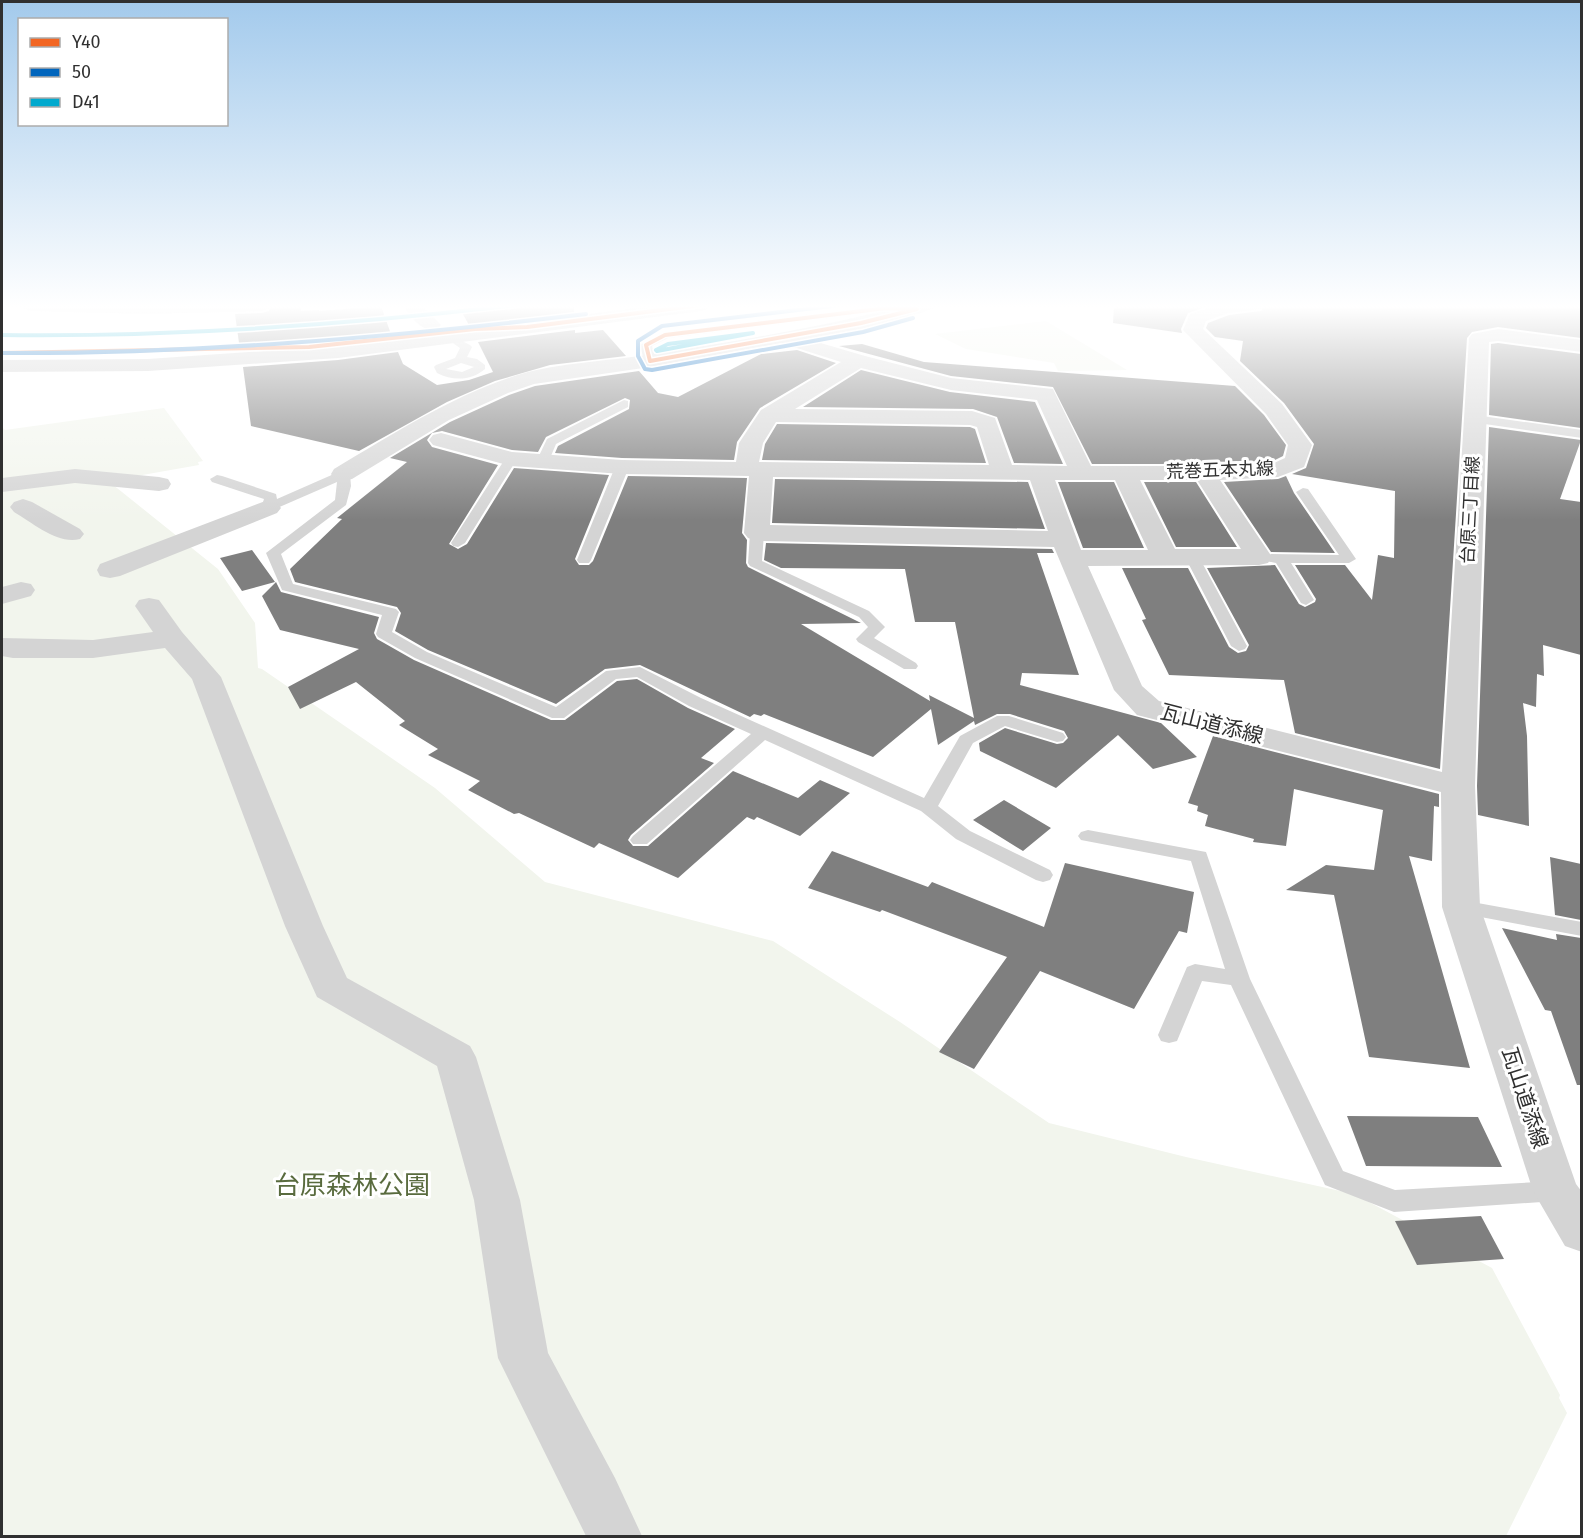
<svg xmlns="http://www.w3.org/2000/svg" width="1583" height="1538" font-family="'Fira Sans','Noto Sans JP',sans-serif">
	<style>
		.green { fill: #f2f5ed }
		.building { fill: #7f7f7f }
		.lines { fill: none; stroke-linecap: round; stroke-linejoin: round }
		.lane { fill: #d4d4d4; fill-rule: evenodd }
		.street { fill: #d4d4d4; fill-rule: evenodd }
		.secondary { fill: #cecece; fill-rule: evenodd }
		.bus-1-casing { stroke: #fff; stroke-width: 7 }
		.bus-2-casing { stroke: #fff; stroke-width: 7 }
		.bus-3-casing { stroke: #fff; stroke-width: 7 }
		.bus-1 { stroke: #f26522; stroke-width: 4 }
		.bus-2 { stroke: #0065bd; stroke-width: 4 }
		.bus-3 { stroke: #00a9ce; stroke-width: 4 }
		.labels { text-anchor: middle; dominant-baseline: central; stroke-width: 6; stroke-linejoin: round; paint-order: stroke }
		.far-street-label { font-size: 18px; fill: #303030; stroke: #fff }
		.street-label { font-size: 21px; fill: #303030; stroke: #fff }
		.near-park-label { font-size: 26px; fill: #596b3e; stroke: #fff }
	</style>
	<rect width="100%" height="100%" fill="#fff"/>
	<!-- green -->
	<path class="green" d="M1046 321 1127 370 1058 371 1054 363 966 349 935 334Z
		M164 408 203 461 198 462 199 465 131 477 112 484 218 569 255 623 258 668 262 669 435 788 545 882 773 941 900 1022 1049 1123 1186 1157 1354 1194 1492 1268 1560 1395 1559 1398 1567 1413 1506 1536H2V427L5 430Z"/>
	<!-- building -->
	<path class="building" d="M272 305H301V311L319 310V311L381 306 392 337 338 344 240 350 235 314 262 313 269 311Z
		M458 305H574V314L470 327Z
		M1114 305H1211L1188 313 1181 329 1182 333 1113 323Z
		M1265 305H1551L1581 307V338L1498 327 1472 332 1467 338 1440 769 1295 733 1284 680 1169 675 1142 620 1146 619 1122 568H1188L1229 647 1238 653 1246 651 1249 645 1207 568 1275 565 1299 604 1305 607 1315 602 1316 599 1295 565H1345L1372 600 1378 555 1394 558 1395 491 1292 474 1306 468 1314 444 1284 403 1240 361 1243 341 1215 337 1206 328 1208 323 1229 315 1261 311Z
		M575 330V333L603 330 626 356 550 365 495 381 447 402 359 451 251 426 243 367 338 360 398 352 403 364 437 385 469 380 493 372 478 342Z
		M1498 343 1581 354V428L1489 415 1491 344Z
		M862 344 924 362 1235 386 1264 415 1286 445 1283 456 1273 461 1204 464H1092L1053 387 951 376 839 346Z
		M797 350 836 363 760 408 737 442 734 460 622 458 555 453 558 446 629 409 630 400 625 398 546 437 538 452 512 450 442 431 432 433 427 440 432 447 498 465 449 544 458 549 467 544 514 468 609 475 575 559 579 565H589L593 561 628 476 747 478 742 533 747 540 746 563 748 567 861 623 801 624 930 701 929 695 974 718 955 622H915L905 569 781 568 764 560 766 543 1052 549 1054 553H1037L1079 675 1022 673 1020 685 1161 723 1197 757 1153 769 1118 735 1056 788 980 751 979 743 1005 728 1057 744 1063 743 1068 738 1064 731 1010 714H997L975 725 974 721 938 745 931 709 873 757 764 714 761 716 754 714 750 717 640 665 605 669 556 704 428 650 395 631 401 613 397 607 295 582 290 569 342 519 337 518 407 462 390 458 450 422 509 395 535 386 639 371 658 393 678 397 761 354Z
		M861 370 950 392 1035 402 1063 464 1014 463 997 417 973 409 803 407Z
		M777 424 970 427 975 429 986 463 762 460 765 444Z
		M1489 427 1581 440 1560 499 1581 502V655L1543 645 1544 676 1537 674 1536 707 1523 703 1527 736 1529 826 1478 815 1477 786Z
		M1286 476 1294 493 1335 553 1271 552 1224 482 1278 479Z
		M775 479 1028 482 1045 529 772 523Z
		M1058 482H1114L1144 548H1083Z
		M1144 482H1196L1237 547H1176Z
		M252 550 275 582 242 591 220 558Z
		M276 582 281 592 379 617 374 633 377 639 414 660 551 720H565L617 681 637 679 688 708 735 729 701 758 714 763 631 835 628 840 633 846H648L733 771 798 798 820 780 850 793 800 836 757 817 754 820 747 817 678 878 599 843 594 848 519 813 514 814 468 790 480 781 428 755 438 749 399 725 405 721 356 682 300 709 288 687 359 649 280 630 262 596Z
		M1213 736 1439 794V807L1434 806 1432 861 1409 856 1470 1068 1369 1057 1334 895 1286 890 1326 865 1374 870 1383 810 1294 789 1286 846 1253 842 1254 839 1205 826 1208 815 1197 811 1198 806 1188 803Z
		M1004 800 1051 828 1023 851 973 820Z
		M832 851 928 887 932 882 1044 927 1065 863 1194 892 1187 933 1179 931 1134 1009 1040 971 974 1069 939 1052 1007 957 882 910 880 912 808 888Z
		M1550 857 1581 864V920L1555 915Z
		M1502 928 1557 940 1556 934 1581 938V1085H1577L1551 1011 1545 1010Z
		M1347 1116 1478 1117 1502 1167 1366 1166Z
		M1481 1216 1504 1259 1417 1265 1395 1221Z"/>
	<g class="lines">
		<!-- lane -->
		<path class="lane" d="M886 305 917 306 922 309 917 312 886 311 668 338 652 346 656 361 650 364 644 361 640 345 665 332Z
			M452 336 470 345 472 347 467 357 477 359 485 365V369C471 381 453 381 437 373L434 367 436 365 455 358 460 348 447 339ZM461 363 474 367 462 372 446 369Z
			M624 400 628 401V407L556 444 548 463H538L537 460 547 439Z
			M1475 415 1582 430V438L1471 422 1469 419Z
			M511 455 517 459 465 543 458 547 453 546 451 543 505 459Z
			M622 463 629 467 591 560 589 563H579L577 560 615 467Z
			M343 470 350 474 351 486 346 505 281 554 293 584 396 609 399 612 392 632 427 652 556 707 606 671 640 667 701 698 924 798 960 736 997 716H1009L1063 733 1066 737 1063 741 1057 742 1005 726 973 743 938 806 970 831 1050 870 1053 875 1050 880 1043 882 1036 880 956 839 921 811 765 740 647 844H633L630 840 633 836 751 734 689 706 637 677 616 679 564 718H552L415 658 378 637 376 634 382 615 282 590 266 553 335 500 337 482 268 512 261 508 264 499 212 482 210 479 217 475 222 476 276 494 277 499Z
			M1303 488 1308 489 1356 559 1349 563H1291L1314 600 1306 605 1301 603 1276 563 1266 561 1264 558 1271 554 1339 555 1296 492Z
			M757 529 764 533 762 561 869 611 885 627 874 638 916 663 918 666 916 669H904L858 642 856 639 868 627 859 617 750 566 748 563 750 533Z
			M1192 553 1199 557 1247 646 1245 649 1239 651 1231 646 1185 557Z
			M1088 830 1206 852 1250 979 1343 1171 1395 1190 1556 1181 1565 1184 1568 1191 1565 1198 1556 1201 1394 1212 1325 1185 1231 985 1202 981 1177 1041 1169 1043 1161 1041 1158 1035 1187 967 1195 964 1225 969 1191 861 1081 840 1078 836 1081 832Z
			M1461 900 1582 922V936L1454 912 1451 907 1454 902Z"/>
		<!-- street -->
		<path class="street" d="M22 305H270L268 309 261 311 146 314 31 311 24 309Z
			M403 305H421L441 325 438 329C422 333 411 318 403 305Z
			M906 305H935L933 309 861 329 807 339 865 356 951 378 1053 389 1091 466H1204L1274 463 1285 458 1288 445 1266 414 1183 330 1190 314 1217 305H1263L1261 309 1228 313 1206 321 1203 329 1282 404 1312 445 1304 467 1278 477 1220 480 1272 557 1268 563 1259 565 1088 566 1142 686 1159 701 1442 772 1469 338 1472 334 1498 329 1582 340V352L1498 341 1489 342 1475 786 1480 907 1576 1184 1582 1192V1252L1565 1246 1533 1191 1442 907 1441 792 1137 715 1114 690 1054 547 757 541 748 538 744 533 749 476 622 474 511 466 433 445 429 440 433 435 441 433 512 452 622 460 736 462 739 443 761 410 841 362 781 343 650 367 534 384 508 393 449 420 352 479 343 481 334 479 331 474 334 469C395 433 453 395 521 374 558 363 608 361 647 355 733 342 823 327 906 305ZM861 368 951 390 1037 400 1067 466 1012 465 995 418 972 411 795 409ZM776 422 970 425 977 427 989 465 759 462 763 443ZM773 477 1030 480 1048 531 770 525ZM1055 480H1115L1148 550H1081ZM1140 480H1197L1241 549H1175Z
			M75 469 159 477 168 479 171 484 168 489 159 491 75 483 2 492V478Z
			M23 499 32 502 80 529 84 534 80 539C58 545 33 523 14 512L10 507 14 502Z
			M268 500 277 503 281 508 277 513 120 576 110 578 100 576 97 570 100 564Z
			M21 582 31 584 35 590 31 596 2 604V587Z
			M149 598 159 600 182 632 221 677 323 926 347 978 470 1046 476 1057 520 1200 548 1353 615 1478 642 1536H586L498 1358 474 1200 437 1066 317 997 285 926 192 679 165 648 93 658H13L2 656V638L93 640 153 632 135 606 139 600Z"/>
		<!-- secondary -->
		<path class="secondary" d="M659 305H710L708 309 701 311 338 358 148 371 2 372V360L148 359 338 346Z
			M910 305H931C926 313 920 315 910 313L907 309Z"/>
		<defs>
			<path id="bus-1" d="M886 308 917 309 861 323 650 361 646 345 665 335Z
				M2 353 309 347 475 329 527 327 701 305"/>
			<path id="bus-2" d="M840 305 662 326 638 341V356L645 369 652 370 863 332 913 318
				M2 353C198 354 392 337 586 314"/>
			<path id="bus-3" d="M753 333 657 351 656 350 668 344Z
				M2 335C175 337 346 325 517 305"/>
		</defs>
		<!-- bus-1 casing -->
		<use href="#bus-1" class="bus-1-casing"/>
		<!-- bus-2 casing -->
		<use href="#bus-2" class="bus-2-casing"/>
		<!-- bus-3 casing -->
		<use href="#bus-3" class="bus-3-casing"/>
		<!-- bus-1 -->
		<use href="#bus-1" class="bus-1"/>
		<!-- bus-2 -->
		<use href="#bus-2" class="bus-2"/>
		<!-- bus-3 -->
		<use href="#bus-3" class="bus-3"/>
	</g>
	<!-- sky -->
	<linearGradient id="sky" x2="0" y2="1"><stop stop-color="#a3caec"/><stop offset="0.59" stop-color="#fff"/><stop offset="1" stop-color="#fff" stop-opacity="0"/></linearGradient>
	<rect width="1583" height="520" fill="url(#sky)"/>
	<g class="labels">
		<!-- far-street labels -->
		<g class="far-street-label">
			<text transform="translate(1220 470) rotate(-2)">荒巻五本丸線</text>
			<text transform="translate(1470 510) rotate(-87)">台原三丁目線</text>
		</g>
		<!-- street labels -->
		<g class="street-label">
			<text transform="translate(1212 724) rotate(14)">瓦山道添線</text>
			<text transform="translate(1525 1098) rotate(72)">瓦山道添線</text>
		</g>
		<!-- near-park labels -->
		<g class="near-park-label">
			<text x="352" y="1185">台原森林公園</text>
		</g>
	</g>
	<!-- border -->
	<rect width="1583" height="1538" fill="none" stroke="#303030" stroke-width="6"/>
	<!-- legend -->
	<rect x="18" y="18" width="210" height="108" fill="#ffffff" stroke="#acacac" stroke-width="1.5"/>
	<rect x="30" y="38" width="30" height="9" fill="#f26522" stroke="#acacac" stroke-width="1.5"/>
	<text x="72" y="48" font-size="18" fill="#303030">Y40</text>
	<rect x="30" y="68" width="30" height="9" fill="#0065bd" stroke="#acacac" stroke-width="1.5"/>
	<text x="72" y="78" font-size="18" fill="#303030">50</text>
	<rect x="30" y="98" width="30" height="9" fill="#00a9ce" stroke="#acacac" stroke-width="1.5"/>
	<text x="72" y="108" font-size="18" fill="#303030">D41</text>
</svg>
